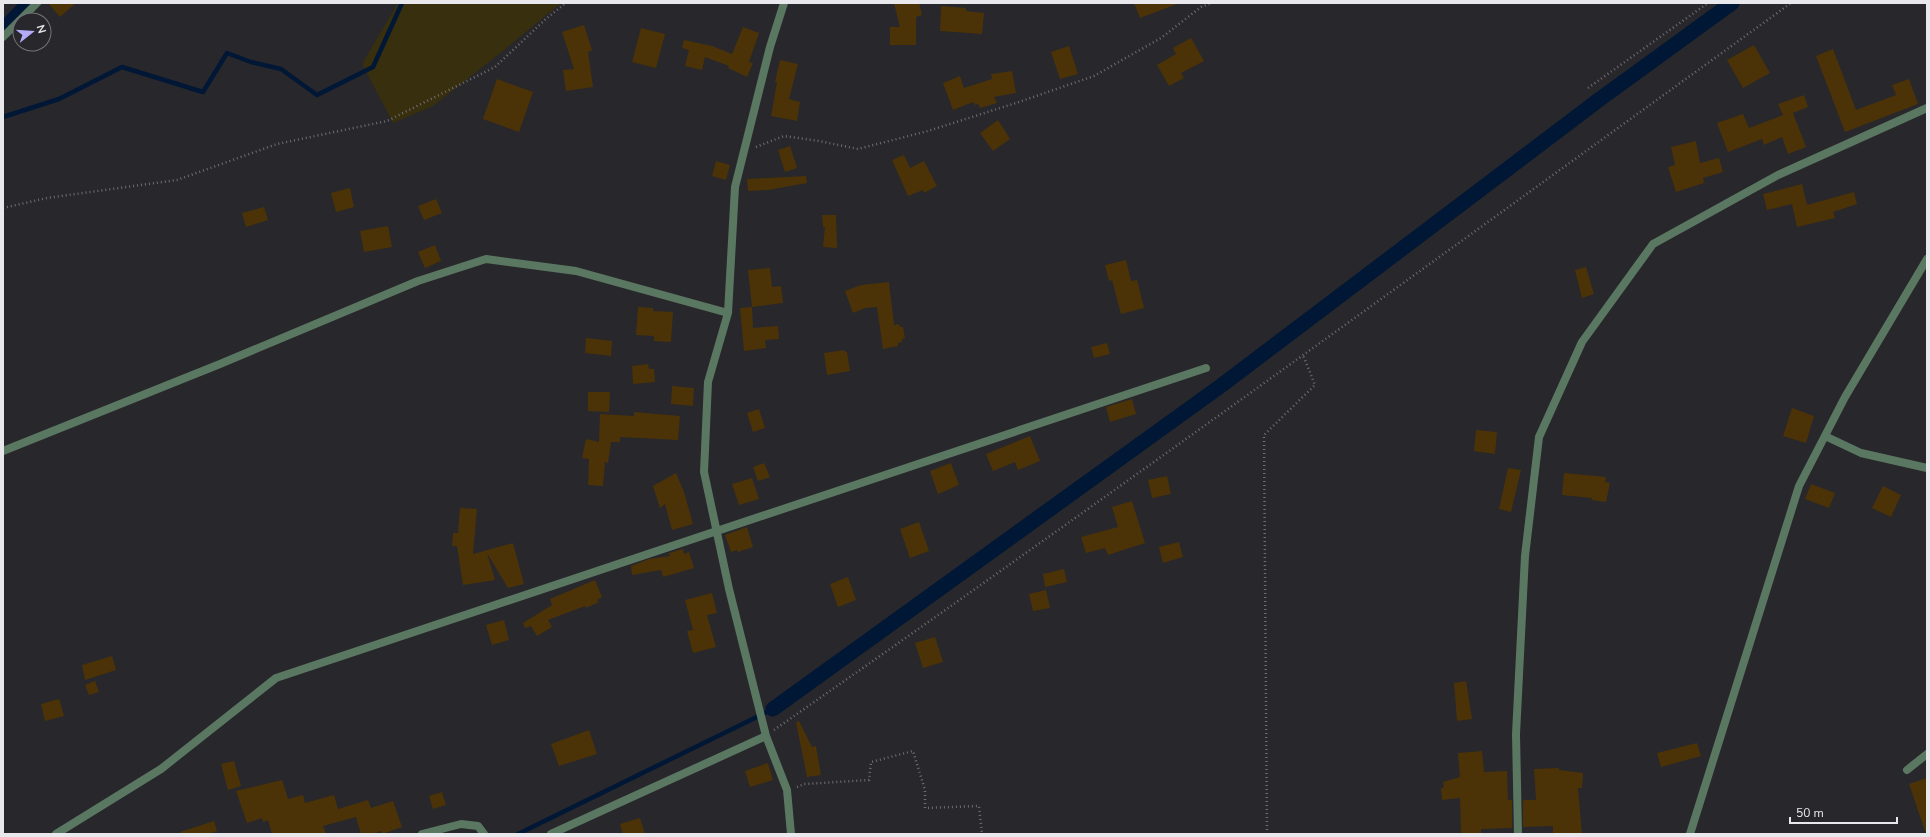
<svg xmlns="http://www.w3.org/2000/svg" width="1930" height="837" font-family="'Nunito Sans',sans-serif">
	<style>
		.sand { fill: #372f0e }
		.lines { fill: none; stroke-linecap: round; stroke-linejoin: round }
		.stream { stroke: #001735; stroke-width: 4.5 }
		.canal { stroke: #001735; stroke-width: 15 }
		.building { fill: #4b3307 }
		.path { stroke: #6f6e73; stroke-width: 2.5; stroke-dasharray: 1 3; stroke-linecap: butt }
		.street { stroke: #5a7861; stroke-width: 8 }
	</style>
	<rect width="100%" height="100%" fill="#28272c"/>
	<!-- sand -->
	<path class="sand" d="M398 3H561L503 51 433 106 393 123 362 64Z"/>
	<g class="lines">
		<!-- stream -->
		<path class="stream" d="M3 117 59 99 122 67 203 92 227 53 251 62 281 69 317 95 373 67 402 3
			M518 834 773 709"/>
		<!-- canal -->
		<path class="canal" d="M3 30 29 3
			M773 709 1222 385 1600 99 1732 3"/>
	</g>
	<!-- building -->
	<path class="building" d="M48 3H76L60 17Z
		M894 3H919L922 15 916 17V45H890V27H900Z
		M1134 3H1177V4L1140 18Z
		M941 6 966 8V11L984 13 982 34 940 31Z
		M584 25 592 50 588 52 593 87 566 91 563 70 574 69 562 32Z
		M743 27 759 33 749 62 753 63 747 77 728 68 729 66 705 57 702 70 685 66 689 50 682 48 684 40 712 46 732 54Z
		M641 28 665 34 656 68 632 62Z
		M1191 38 1204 61 1181 73 1184 78 1169 86 1157 65 1176 54 1173 48Z
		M1754 45 1770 73 1743 88 1727 60Z
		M1069 46 1078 74 1060 79 1051 52Z
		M1833 49 1856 110 1896 95 1892 85 1909 79 1918 104 1845 132 1816 56Z
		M780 60 798 64 789 99 800 102 797 121 771 116 777 82H775Z
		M1012 71 1016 93 994 97 997 103 980 108 978 104 975 105 973 102 953 110 943 83 960 76 964 88 992 79 991 74Z
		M497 79 533 92 519 132 483 119Z
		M1804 95 1808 107 1793 113 1806 147 1788 154 1782 137 1764 145 1762 139 1728 152 1717 123 1743 114 1749 128 1783 115 1778 104Z
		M998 120 1010 139 993 151 980 133Z
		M1696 141 1700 163 1719 158 1723 172 1703 178 1704 183 1676 192 1668 167 1675 165 1671 147Z
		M790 146 797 168 785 172 778 150Z
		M904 155 910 168 924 161 937 186 924 193 923 190 908 196 892 160Z
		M716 161 730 165 726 180 712 176Z
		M806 176 807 183 768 190 748 191 747 179Z
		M1802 184 1807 205 1854 192 1857 204 1833 212 1835 218 1797 227 1792 204 1767 210 1763 194Z
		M350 188 354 207 336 212 331 193Z
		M436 199 442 213 424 220 418 206Z
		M264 207 268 220 246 227 242 213Z
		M822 215H836L837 248 823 247 825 227H823Z
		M388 226 392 247 364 252 360 231Z
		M435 245 441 261 425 268 418 252Z
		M1126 260 1131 281 1137 280 1144 308 1121 314 1112 280 1109 281 1105 265Z
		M1586 267 1594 294 1582 298 1575 270Z
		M770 268 772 287 781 286 783 303 752 307 748 270Z
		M889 282 894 325 899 324 900 327H903L905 338 902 339V342L898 343V346L883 349 877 307 865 308 853 313 845 291 861 285Z
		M638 307 653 308V311L673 312 671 342 654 341V336L636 335Z
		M752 307 753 328 778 326 779 339 765 340 766 348 744 351 740 308Z
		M586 338 612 341 611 356 585 353Z
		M1107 343 1110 354 1094 358 1091 347Z
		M845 350V352H847L850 371 827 375 824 353Z
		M648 364 649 369H654L655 382 633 384 632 366Z
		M672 386 694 388 693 406 671 404Z
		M588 392H610L609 412 588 411Z
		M1132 399 1136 414 1110 422 1106 407Z
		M1792 408 1814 416 1806 443 1783 436Z
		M759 409 765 428 753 432 747 413Z
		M634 412 680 416 678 440 620 437V442H611L608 463 605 462 603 486 588 485 589 459 582 458 586 439 599 442 600 414 634 416Z
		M1476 430 1497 432 1495 454 1474 451Z
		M1030 436 1040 461 1018 470 1015 462 993 471 986 454Z
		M764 463 770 477 758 481 753 467Z
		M951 463 959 485 938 494 930 471Z
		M1508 468 1521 470 1511 512 1499 509Z
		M676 473 684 492 693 524 672 530 665 504 660 508 653 486Z
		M1564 473 1606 477 1605 482 1610 483 1606 502 1592 500V498L1562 495Z
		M1167 476 1171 494 1152 498 1148 480Z
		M752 478 759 499 739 505 732 484Z
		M1811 484 1835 493 1829 508 1805 499Z
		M1883 486 1901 495 1891 517 1872 508Z
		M1132 501 1145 543 1108 555 1105 548 1086 553 1081 537 1118 527 1112 507Z
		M460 508 477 509 473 554 513 543 524 584 508 588 487 553 495 580 463 585 457 546H452L453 533H458Z
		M919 522 929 551 910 558 900 529Z
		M747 527 753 547 738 552 737 550 731 552 725 535Z
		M1179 542 1183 557 1163 563 1159 547Z
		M683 549 684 554 689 552 694 568 663 577 661 570 632 575 631 566 649 559 670 556 669 553Z
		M1064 569 1067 582 1045 587 1043 574Z
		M848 577 856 600 838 607 830 584Z
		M595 580 602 597 597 600 599 602 586 608 585 606 548 620 552 627 537 636 531 626 525 628 523 623 552 605 550 599Z
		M1046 590 1050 608 1033 611 1029 594Z
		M712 593 717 613 707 615 716 647 693 653 687 631 693 630 685 600Z
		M504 620 509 640 492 645 486 625Z
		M935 637 943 662 923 668 915 643Z
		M112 656 116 670 85 680 82 665Z
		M95 681 99 692 89 695 85 685Z
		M1466 681 1472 719 1457 721 1454 683Z
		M59 699 64 716 45 721 41 704Z
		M799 721 812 747 816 746 821 775 807 777 796 722Z
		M589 730 597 754 559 766 551 744Z
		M1697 743 1701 756 1661 767 1657 753Z
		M1482 751 1484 772 1507 771 1508 800H1512V828L1481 829V834H1461L1460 798 1442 800 1441 788H1444L1443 782 1460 777 1458 753Z
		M234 761 241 786 228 790 221 764Z
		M768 763 773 780 750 787 745 771Z
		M1559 768V770L1583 773 1582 788H1578L1582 834H1553V826L1523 827V800H1536L1534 769Z
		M1927 778V831H1925L1909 784Z
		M282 780 288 799 303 795 305 803 334 795 338 809 368 800 371 808 393 801 402 827 382 834 381 831 372 834H361L356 817 323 826 326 834H272L268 820 263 822 262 818 247 823 236 791Z
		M442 792 446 805 433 809 429 796Z
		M640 818 645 834H623L620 824Z
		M214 821 217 831 209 834H181L180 832Z"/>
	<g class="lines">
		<!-- path -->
		<path class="path" d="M1588 88 1708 3
			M756 147 784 136 819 141 858 149 928 131 1016 103 1094 76 1161 38 1201 7 1212 3
			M3 208 47 198 177 180 277 144 387 121 495 67 547 18 566 3
			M774 730C1116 492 1453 247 1791 3
			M797 787 804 784 869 780 871 762 913 751 925 790V808L979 806 982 834
			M1267 834 1264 435 1315 385 1303 355"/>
		<!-- street -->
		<path class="street" d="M784 3 770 47 735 187 728 313 708 382 704 472 729 589 766 736 787 790 791 834
			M20 20 37 3
			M3 37 20 20
			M1825 436 1861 453 1927 468
			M3 451 220 364 418 281 486 259 576 271 728 313
			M1907 770 1927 754
			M56 834 161 769 276 678 1206 368
			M422 834 461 824 478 826 484 834
			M551 834 766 736
			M1518 834 1516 734 1525 556 1539 437 1582 342 1653 244 1778 175 1927 108
			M1690 834 1799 486 1845 397 1927 259"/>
	</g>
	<!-- border -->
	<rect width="1930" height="837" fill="none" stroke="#e9e8ec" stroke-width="8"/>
	<!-- north arrow -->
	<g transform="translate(32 32) rotate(73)"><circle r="19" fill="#28272c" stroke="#757479"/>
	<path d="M0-3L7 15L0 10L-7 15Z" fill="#b5acf8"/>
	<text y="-6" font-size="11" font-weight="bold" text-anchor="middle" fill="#e9e8ec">N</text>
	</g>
	<!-- scale -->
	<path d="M1790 817v6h107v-6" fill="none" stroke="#e9e8ec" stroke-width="2"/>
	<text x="1796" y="817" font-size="12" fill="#e9e8ec" stroke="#28272c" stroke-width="3" paint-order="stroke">50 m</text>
</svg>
